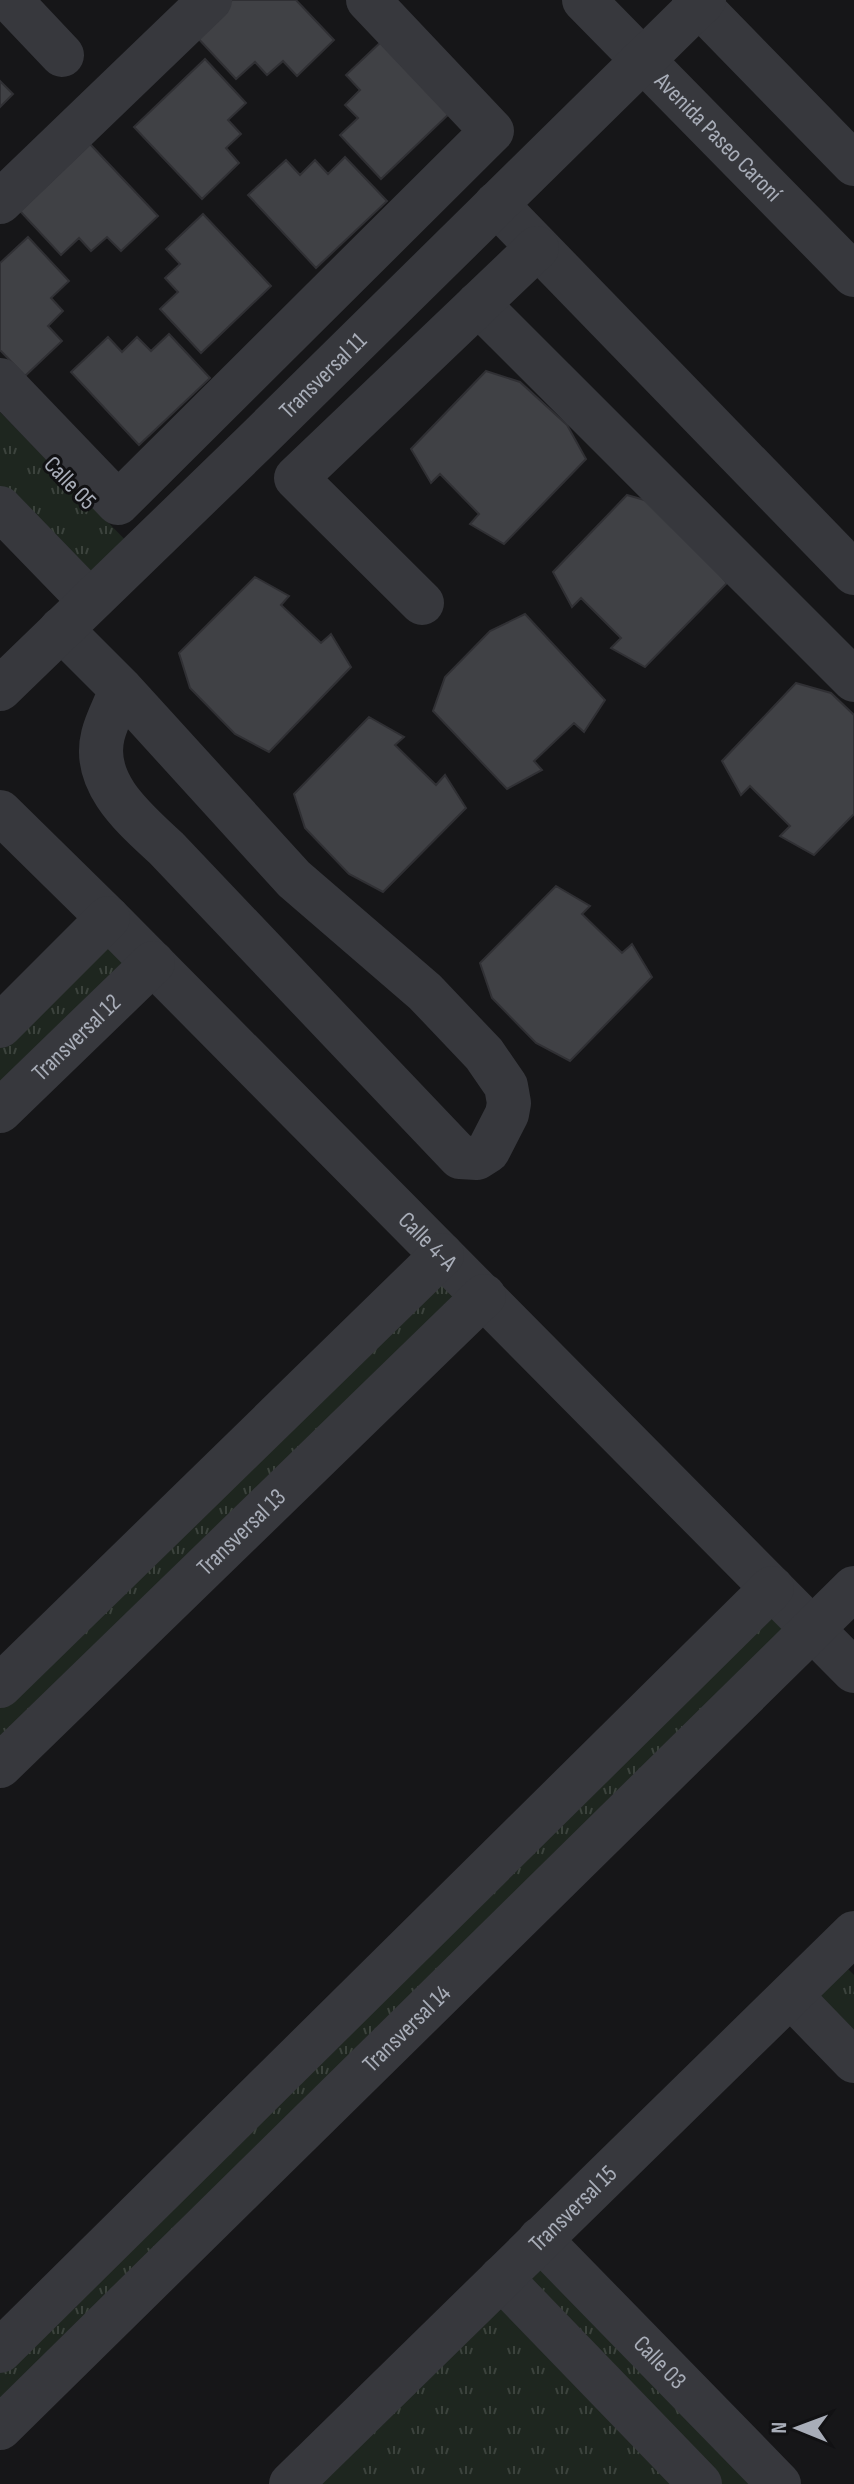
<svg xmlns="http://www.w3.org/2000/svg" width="854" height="2484" font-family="'Sofia Sans Condensed',sans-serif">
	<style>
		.grass { fill: url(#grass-tufts) }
		.building { fill: #404145; stroke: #303034; stroke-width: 2 }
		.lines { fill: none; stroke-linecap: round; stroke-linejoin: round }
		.minor { stroke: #37383d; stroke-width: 44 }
		.labels { text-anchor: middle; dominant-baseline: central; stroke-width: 6; stroke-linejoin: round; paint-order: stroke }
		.street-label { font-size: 24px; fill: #a8adb8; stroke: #111113 }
	</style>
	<defs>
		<pattern id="grass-tufts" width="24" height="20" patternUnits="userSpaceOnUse" patternTransform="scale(2)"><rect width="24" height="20" fill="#1e261f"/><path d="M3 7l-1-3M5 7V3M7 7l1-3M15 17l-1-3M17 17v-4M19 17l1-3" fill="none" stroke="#3c433d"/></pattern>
	</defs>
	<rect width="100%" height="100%" fill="#161618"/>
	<!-- grass -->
	<path class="grass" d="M0 412 139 554 90 601 0 508Z
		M110 918 154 962 0 1111V1026Z
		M415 1279 483 1294 0 1766V1686Z
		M774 1588 812 1626 0 2428V2351Z
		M833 1954 854 1975V2061L791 1996Z
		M542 2239 780 2484H291Z"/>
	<!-- building -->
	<path class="building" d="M232 0H296L334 40 297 76 283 61 267 75 255 62 236 79 195 35Z
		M383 40 451 112 381 179 340 135 358 118 345 105 360 90 346 75Z
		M205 59 246 103 228 120 241 134 226 148 239 163 202 199 134 127Z
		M0 81 13 94 0 107Z
		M90 144 158 216 121 251 107 237 91 251 79 238 61 255 20 211Z
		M345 157 387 201 316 268 248 195 286 160 300 175 315 160 328 174Z
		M203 214 271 286 201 353 160 309 178 292 165 278 180 264 166 249Z
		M28 237 69 281 51 298 63 311 48 326 62 341 25 376 0 350V263Z
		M169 334 210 378 139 445 71 372 108 337 122 352 137 337 151 351Z
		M486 371 520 382 567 425 586 459 504 544 470 524 479 514 440 474 431 483 411 449Z
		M627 495 662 505 727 583 645 667 611 648 621 638 581 598 572 607 553 572Z
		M255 577 289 596 281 605 321 643 331 634 351 667 269 752 235 734 190 688 179 653Z
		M525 614 605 700 584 732 574 723 534 761 542 770 507 789 433 711 445 677 490 631Z
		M796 683 831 693 854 715V814L814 855 780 836 790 826 750 786 741 795 722 761Z
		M369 717 404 737 395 745 436 785 445 775 466 808 383 892 349 874 305 828 294 794Z
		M556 886 590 906 582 914 622 953 632 944 652 977 570 1061 536 1043 492 998 480 963Z"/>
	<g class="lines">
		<!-- minor -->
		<g class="minor">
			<path d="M10 0 62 55"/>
			<path id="s1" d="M584 0 854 275"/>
			<path d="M694 0 854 164"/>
			<path d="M0 202 210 0"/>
			<path d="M496 204 854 573"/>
			<path d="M478 304 854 680"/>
			<path d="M0 380 118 503 492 131 368 0"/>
			<path d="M0 508 90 601"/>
			<path d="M422 603 296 478 537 248"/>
			<path d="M61 629 121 689 294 879 425 992 484 1054 506 1086 509 1103 507 1114 488 1151 477 1158 460 1157 166 848C135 819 91 783 103 735 107 719 116 704 121 689"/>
			<path id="s2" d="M0 689 255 442 704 0"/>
			<path id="s3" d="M0 812 108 918 854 1671"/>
			<path d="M0 1026 108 918"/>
			<path id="s4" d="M0 1111 153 963"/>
			<path d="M0 1686 442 1255"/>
			<path id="s5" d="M0 1766 484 1296"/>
			<path d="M791 1996 854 2061"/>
			<path id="s6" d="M540 2239 779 2484"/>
			<path d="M501 2278 700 2484"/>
			<path d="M0 2351 772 1588"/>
			<path id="s7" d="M0 2428 854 1588"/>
			<path id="s8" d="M291 2484 854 1933"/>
		</g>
	</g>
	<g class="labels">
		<!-- street labels -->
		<g class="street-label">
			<text stroke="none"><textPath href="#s1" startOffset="192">Avenida Paseo Caroní</textPath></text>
			<text stroke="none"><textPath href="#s2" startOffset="450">Transversal 11</textPath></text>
			<text transform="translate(70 483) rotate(46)">Calle 05</text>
			<text stroke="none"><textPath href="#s4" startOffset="106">Transversal 12</textPath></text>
			<text stroke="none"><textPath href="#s3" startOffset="606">Calle 4-A</textPath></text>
			<text stroke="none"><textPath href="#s5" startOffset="336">Transversal 13</textPath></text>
			<text stroke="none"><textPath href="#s7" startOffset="570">Transversal 14</textPath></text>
			<text stroke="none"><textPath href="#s8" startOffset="394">Transversal 15</textPath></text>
			<text stroke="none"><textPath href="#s6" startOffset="172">Calle 03</textPath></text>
		</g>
	</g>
	<!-- north arrow -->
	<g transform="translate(798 2428) rotate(271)" stroke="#111113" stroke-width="6" paint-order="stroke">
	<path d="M0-6L14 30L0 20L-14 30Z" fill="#a8adb8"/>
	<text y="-12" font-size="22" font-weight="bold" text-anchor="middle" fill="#a8adb8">N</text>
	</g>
</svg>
